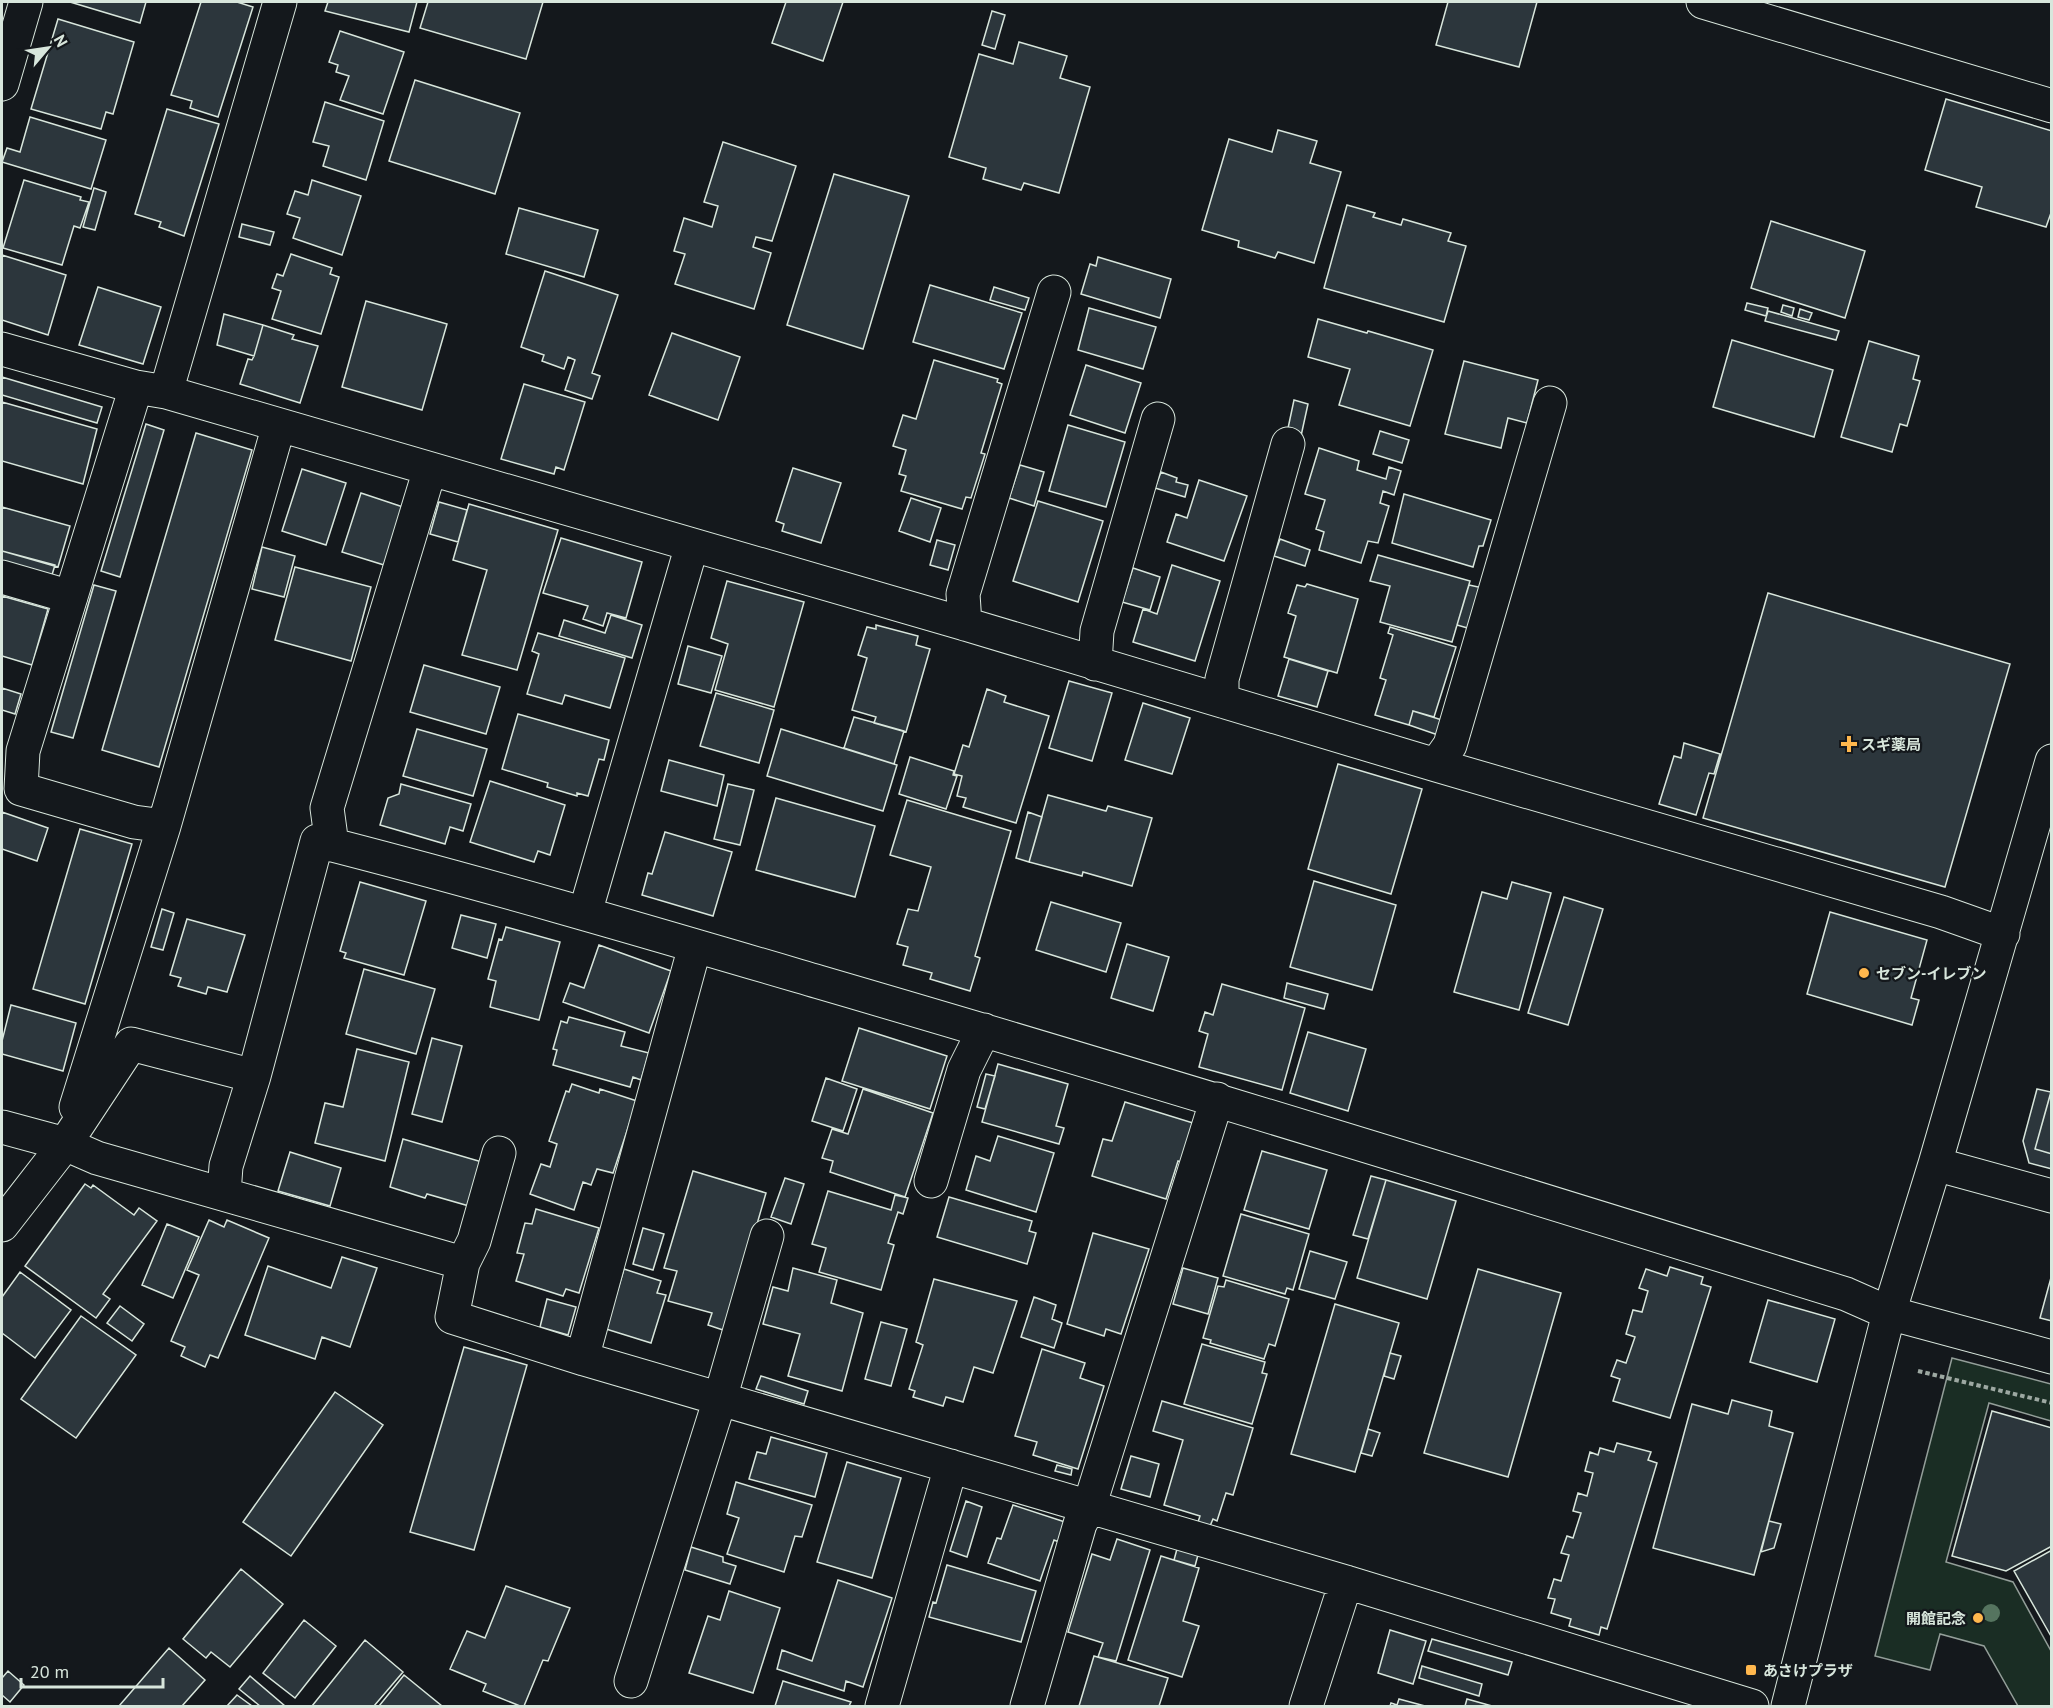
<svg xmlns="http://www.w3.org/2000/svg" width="2053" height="1708" font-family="'PT Sans','Noto Sans JP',sans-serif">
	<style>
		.green { fill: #1a2d24; stroke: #939e99; stroke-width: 1.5 }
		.building { fill: #2c363c; stroke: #d8e6dc; stroke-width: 1.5 }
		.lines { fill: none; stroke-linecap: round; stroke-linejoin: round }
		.minor-casing { stroke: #d8e6dc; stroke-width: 35 }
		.path { stroke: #9da8a2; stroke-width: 4; stroke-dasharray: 4.5 3; stroke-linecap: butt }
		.minor { stroke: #14181c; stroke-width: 33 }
		.tree { fill: #55745f }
		.poi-dot { fill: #ffb74d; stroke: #14181c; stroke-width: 2 }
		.labels { text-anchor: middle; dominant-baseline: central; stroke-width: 4.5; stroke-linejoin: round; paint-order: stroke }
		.poi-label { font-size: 15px; font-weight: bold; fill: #d8e6dc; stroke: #14181c; text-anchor: start }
	</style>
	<rect width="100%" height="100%" fill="#14181c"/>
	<!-- green -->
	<path class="green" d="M1952 1358 2051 1384V1421L1989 1403 1946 1562 2013 1582 2051 1651V1706H2018L1984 1646 1940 1634 1930 1670 1875 1656Z"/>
	<!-- building -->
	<path class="building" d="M70 2H146L140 23Z
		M201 2H237L253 7 218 117 190 108 192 101 171 95Z
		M328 2H417L409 32 325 11Z
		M428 2H543L526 59 420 28Z
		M786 2H843L823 61 772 43Z
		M1448 2H1537L1519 67 1436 45Z
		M992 11 1005 15 995 49 982 45Z
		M58 19 134 42 113 114 106 112 101 129 31 109Z
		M340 31 404 52 383 114 340 100 349 76 336 72 338 65 329 62Z
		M1019 42 1067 56 1060 78 1090 87 1059 193 1024 183 1021 190 983 179 986 168 949 157 979 54 1013 64Z
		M415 80 520 113 495 194 389 161Z
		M1946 99 2052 131V210L2046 227 1976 207 1982 187 1925 170Z
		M325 102 384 121 366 180 323 166 329 146 313 142Z
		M167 109 219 124 184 236 159 227 161 222 135 214Z
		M30 117 106 140 91 189 2 162 7 148 20 152Z
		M1278 130 1317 141 1310 163 1341 172 1314 263 1278 252 1275 258 1238 247 1239 241 1202 230 1229 139 1272 152Z
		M723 142 796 166 772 241 756 237 753 247 771 253 754 309 675 284 685 254 674 251 684 218 712 227 718 206 704 202Z
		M834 174 909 196 863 349 787 325Z
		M24 180 81 197 80 200 89 202 80 228 74 226 62 265 3 248Z
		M312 180 361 196 342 255 293 238 300 218 287 214 295 191 308 195Z
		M94 188 106 192 95 230 83 227Z
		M1347 205 1375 213 1373 217 1401 225 1403 219 1451 233 1448 241 1466 246 1444 322 1324 288Z
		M519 208 598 230 584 277 506 254Z
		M1771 221 1865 251 1845 318 1751 288Z
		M242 224 274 232 270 245 239 237Z
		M291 254 332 268 330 274 339 277 321 334 272 319 281 291 272 288 277 274 283 276Z
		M2 255 66 275 48 335 2 320Z
		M1098 257 1171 279 1160 318 1081 294 1090 264 1096 266Z
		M545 271 618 295 592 373 600 376 592 399 565 390 575 360 568 357 564 369 542 361 544 355 521 347Z
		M930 285 1022 313 1004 369 913 342Z
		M98 287 161 307 143 364 79 345Z
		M994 287 1029 298 1025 310 990 300Z
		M366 301 447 324 422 410 342 387Z
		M1747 303 1768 308 1766 316 1745 310Z
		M1783 305 1794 308 1792 316 1781 312Z
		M1089 308 1156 327 1143 369 1078 350Z
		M1800 309 1812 313 1809 320 1798 317Z
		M1768 311 1839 331 1836 340 1765 321Z
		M224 314 263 325 254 356 217 345Z
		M1318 319 1367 333 1368 331 1433 350 1410 426 1339 405 1350 369 1308 357Z
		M263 325 294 335 292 339 318 346 300 403 240 384 248 359 252 360 254 356Z
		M672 333 740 357 718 420 649 395Z
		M1732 340 1833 370 1814 437 1713 407Z
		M1869 341 1919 356 1913 379 1920 381 1907 426 1900 424 1892 452 1841 437Z
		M934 360 998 379 997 382 1002 384 981 453 985 454 971 498 966 497 962 509 901 491 906 476 899 474 906 450 893 446 903 415 916 419Z
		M1464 361 1538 380 1527 423 1508 418 1501 448 1445 434Z
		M1086 365 1141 383 1125 433 1070 415Z
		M2 377 102 407 97 423 2 395Z
		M524 384 585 402 564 470 556 467 554 474 501 459Z
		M1294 400 1308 404 1301 436 1287 433Z
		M2 402 97 429 83 484 2 461Z
		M146 424 164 430 120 577 101 571Z
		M1068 425 1125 442 1106 507 1049 491Z
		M1380 431 1409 440 1402 463 1373 454Z
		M196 433 252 450 159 767 102 750Z
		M1319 448 1359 461 1357 470 1386 479 1389 467 1401 471 1394 495 1383 491 1380 503 1389 506 1378 543 1368 541 1361 563 1319 550 1324 532 1316 529 1325 500 1305 494Z
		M1020 465 1044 472 1034 506 1009 498Z
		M793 468 841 483 821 543 782 531 784 524 776 521Z
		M302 469 346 483 326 545 282 531Z
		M1161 472 1177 478 1176 482 1188 485 1185 497 1155 488Z
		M1199 480 1247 496 1224 561 1167 542 1176 514 1187 518Z
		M361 493 403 507 384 565 342 552Z
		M1404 494 1491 520 1483 546H1479L1473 567 1392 543Z
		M911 498 941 508 930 542 899 531Z
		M1038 501 1103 521 1078 602 1013 581Z
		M439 502 467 510 458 542 430 534Z
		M469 504 558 530 517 670 462 655 487 570 453 560Z
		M2 507 70 526 58 567 2 551Z
		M561 538 642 562 626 618 607 613 603 626 583 619 588 606 543 593Z
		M1280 539 1310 550 1305 566 1274 556Z
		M937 540 955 545 948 570 930 565Z
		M262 547 295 556 284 597 252 589Z
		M2 551 55 565 48 588 2 575Z
		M1378 555 1470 581 1452 642 1380 622 1390 586 1370 581Z
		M1172 565 1220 581 1195 661 1133 642 1143 609 1157 614Z
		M295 567 371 587 351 661 275 640Z
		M1133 568 1160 577 1150 610 1122 602Z
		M727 581 804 602 774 707 715 690 728 644 711 638Z
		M1307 584 1358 599 1337 673 1284 657 1296 616 1288 613 1297 585 1305 587Z
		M94 585 116 591 73 738 51 732Z
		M1469 585 1483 588 1471 629 1457 625Z
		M1768 593 2010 664 1945 887 1703 818Z
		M2 596 48 609 32 665 2 656Z
		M611 615 642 625 632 658 559 636 564 620 605 633Z
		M876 625 918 636 916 645 930 649 906 732 874 723 876 717 852 710 867 658 858 655 867 627 876 629Z
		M1390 627 1456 647 1434 717 1413 711 1409 725 1375 715 1386 680 1380 678 1393 635 1388 633Z
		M538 633 625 658 610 708 565 695 562 704 527 694 539 654 532 651Z
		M688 646 722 656 711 693 678 684Z
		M1289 659 1328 671 1317 707 1278 696Z
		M424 665 500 687 486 734 410 712Z
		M1069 681 1112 693 1092 761 1049 748Z
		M2 688 21 694 15 714 2 710Z
		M987 689 1006 696 1004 702 1049 716 1016 823 963 807 966 798 957 796 962 776 954 774 963 745 969 747Z
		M716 693 774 710 759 763 700 746Z
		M1143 703 1190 718 1172 774 1125 760Z
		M1413 711 1442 720 1438 735 1409 725Z
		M518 714 609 740 604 760 599 759 588 796 577 793V796L547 787 548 783 502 769Z
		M854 717 904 731 894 764 844 748Z
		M417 729 487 749 473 796 403 776Z
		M781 729 897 765 883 811 767 776Z
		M1684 743 1720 754 1714 774 1709 773 1696 815 1659 804 1674 756 1681 758Z
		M910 757 954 771 953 775 957 776 946 809 899 794Z
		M669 760 724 775 717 806 661 791Z
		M1338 764 1422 789 1391 894 1308 869Z
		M490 781 565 805 550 855 538 851 534 862 470 842Z
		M401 784 471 804 463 831 450 827 445 844 380 825 388 798 399 794Z
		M728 784 754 790 740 845 714 839Z
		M1048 795 1106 811 1108 806 1152 818 1132 886 1083 872 1082 876 1029 862Z
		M776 798 875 826 855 897 756 870Z
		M907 800 1011 831 975 956 980 958 970 991 930 979 932 973 903 965 908 947 897 944 908 909 918 911 931 867 890 855Z
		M2 812 48 828 37 861 2 849Z
		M1028 812 1042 817 1029 862 1016 858Z
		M80 829 132 844 85 1004 33 989Z
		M665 832 732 852 713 916 642 895 648 873 652 874Z
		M1314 881 1396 905 1372 990 1290 967Z
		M360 882 426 901 404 975 344 958 346 953 340 951Z
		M1512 882 1551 893 1519 1010 1454 992 1482 892 1507 899Z
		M1564 897 1603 909 1568 1025 1528 1013Z
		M1051 902 1121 923 1106 972 1036 950Z
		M162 909 174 913 163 950 151 947Z
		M1830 912 1927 940 1911 998 1919 1000 1912 1025 1807 994Z
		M461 915 496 924 487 958 452 948Z
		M187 919 245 935 227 992 208 987 206 994 178 986 181 978 170 975Z
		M506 927 560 942 539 1020 490 1007 496 981 488 979 499 939 502 940Z
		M1127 944 1169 957 1153 1011 1111 998Z
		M599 945 671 971 649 1033 563 1002 570 983 584 988Z
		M364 969 435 989 416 1054 346 1034Z
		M1287 983 1328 994 1324 1009 1284 998Z
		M1222 984 1305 1008 1282 1090 1199 1067 1208 1034 1199 1031 1205 1012 1213 1015Z
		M11 1005 76 1023 63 1071 2 1054V1041Z
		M569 1017 625 1032 621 1046 649 1053 641 1080 633 1077 630 1087 553 1065 557 1050 553 1049 561 1021 567 1023Z
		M859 1028 947 1056 930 1109 842 1081Z
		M1308 1032 1366 1049 1348 1111 1290 1093Z
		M432 1038 462 1046 442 1122 412 1114Z
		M357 1049 409 1062 385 1161 315 1143 325 1103 343 1107Z
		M998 1064 1068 1084 1056 1126 1064 1128 1059 1144 982 1122Z
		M986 1074 995 1076 985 1109 977 1107Z
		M826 1078 857 1089 843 1131 812 1121Z
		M572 1084 599 1093 600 1089 637 1101 613 1173 597 1169 591 1185 583 1182 574 1210 530 1194 541 1164 550 1167 557 1144 549 1141 566 1091 569 1092Z
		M2052 1088V1154L2035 1149Z
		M863 1089 933 1113 905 1197 830 1172 833 1161 822 1158 832 1129 848 1134Z
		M2037 1089 2051 1092 2035 1149 2052 1154V1169L2029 1163 2023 1141Z
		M1125 1102 1193 1123 1181 1162 1178 1161 1166 1199 1092 1176 1103 1139 1112 1141Z
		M998 1136 1054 1153 1036 1212 966 1190 976 1156 990 1161Z
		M403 1139 482 1162 469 1206 427 1194 425 1198 390 1187Z
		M1262 1151 1327 1170 1309 1229 1244 1210Z
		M290 1152 341 1168 330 1206 278 1191Z
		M693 1171 766 1193 726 1331 708 1325 712 1313 668 1301 677 1271 664 1268Z
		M1371 1176 1386 1180 1368 1239 1353 1235Z
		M785 1178 804 1184 791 1224 771 1217Z
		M1386 1180 1456 1201 1427 1299 1357 1278Z
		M85 1184 91 1188 93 1185 134 1215 139 1208 157 1221 103 1294 110 1299 96 1318 25 1266Z
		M828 1191 891 1210 895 1195 908 1198 903 1214 898 1212 888 1243 894 1245 881 1290 819 1272 826 1248 812 1244Z
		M949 1197 1032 1221 1029 1231 1036 1233 1027 1264 937 1237Z
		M536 1209 599 1228 579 1293 566 1289 563 1296 516 1281 524 1254 517 1253 525 1223 532 1224Z
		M1241 1214 1309 1234 1293 1290 1287 1288 1285 1294 1223 1276Z
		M209 1220 224 1227 227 1220 269 1238 218 1358 210 1355 205 1367 181 1356 185 1347 171 1341 199 1275 187 1270Z
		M167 1224 199 1237 173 1298 142 1285Z
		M643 1228 664 1234 653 1270 633 1264Z
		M1093 1233 1149 1249 1121 1334 1106 1329 1104 1336 1067 1324Z
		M1310 1251 1347 1262 1335 1299 1299 1289Z
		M342 1257 377 1268 350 1347 322 1337 315 1359 245 1335 268 1266 331 1288Z
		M1670 1267 1703 1277 1701 1284 1711 1287 1670 1418 1613 1401 1620 1379 1611 1376 1617 1360 1626 1363 1635 1337 1626 1334 1633 1310 1642 1312 1648 1291 1639 1288 1646 1269 1667 1276Z
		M793 1268 837 1280 831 1303 863 1313 842 1391 788 1376 800 1334 763 1324 773 1287 788 1291Z
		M1183 1268 1218 1278 1208 1314 1173 1304Z
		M624 1269 661 1281 657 1293 666 1295 651 1343 606 1329Z
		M1478 1269 1561 1293 1508 1477 1424 1453Z
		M20 1272 71 1310 35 1358 2 1333V1297Z
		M2052 1274V1321L2040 1318Z
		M934 1279 1017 1301 993 1373 974 1367 963 1402 946 1397 943 1406 913 1397 915 1391 909 1389 923 1345 916 1342Z
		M1226 1280 1289 1299 1275 1346 1269 1344 1264 1359 1210 1343 1211 1340 1203 1338 1218 1286 1224 1287Z
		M1034 1297 1056 1305 1052 1319 1062 1323 1054 1348 1021 1337Z
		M547 1299 576 1307 568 1335 540 1327Z
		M1768 1300 1835 1319 1817 1382 1750 1362Z
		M1335 1304 1399 1323 1355 1472 1291 1454Z
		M120 1306 144 1324 132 1341 107 1323Z
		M81 1316 136 1355 76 1438 21 1399Z
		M881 1322 907 1329 891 1386 865 1379Z
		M1202 1344 1265 1362 1262 1373 1267 1374 1252 1424 1184 1404Z
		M464 1347 527 1365 474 1550 410 1532Z
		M1042 1349 1085 1363 1080 1378 1104 1386 1078 1469 1033 1455 1037 1442 1015 1436Z
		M1390 1353 1401 1356 1394 1379 1384 1376Z
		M761 1376 808 1391 804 1404 756 1389Z
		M335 1392 383 1425 291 1556 243 1522Z
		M1732 1400 1772 1411 1769 1426 1793 1433 1754 1575 1653 1548 1692 1404 1728 1414Z
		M1162 1401 1253 1428 1233 1495 1226 1493 1217 1521 1213 1519 1210 1526 1198 1522 1200 1516 1164 1505 1183 1440 1153 1431Z
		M1992 1411 2052 1428V1546L2006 1571 1952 1556Z
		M1368 1429 1380 1433 1372 1456 1361 1453Z
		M771 1437 827 1453 815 1497 749 1479 757 1452 766 1454Z
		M1617 1443 1651 1452 1648 1460 1657 1463 1607 1629 1601 1627 1599 1635 1569 1626 1571 1619 1551 1613 1555 1599 1548 1598 1554 1579 1561 1581 1569 1555 1561 1553 1567 1536 1573 1538 1581 1513 1573 1511 1578 1493 1587 1496 1593 1473 1585 1471 1590 1452 1598 1455 1600 1448 1614 1452Z
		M1131 1456 1159 1464 1150 1497 1121 1489Z
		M847 1462 901 1478 872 1578 817 1562Z
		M1057 1465 1072 1469 1071 1475 1055 1471Z
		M736 1482 812 1505 802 1537 795 1536 784 1572 727 1554 739 1518 727 1514Z
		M966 1501 982 1507 967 1557 950 1551Z
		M1013 1505 1065 1522 1059 1542 1054 1540 1040 1581 988 1563 997 1538 1001 1539Z
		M1769 1521 1781 1524 1774 1548 1761 1552Z
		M1117 1539 1150 1550 1116 1661 1098 1657 1103 1643 1068 1632 1092 1554 1110 1560Z
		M691 1547 723 1557V1562L736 1566 730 1584 685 1570Z
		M1177 1549 1198 1555 1195 1566 1174 1560Z
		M2052 1550V1638L2014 1571Z
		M1161 1556 1199 1568 1183 1621 1199 1626 1182 1677 1128 1660Z
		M947 1565 1036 1591 1021 1642 929 1617 933 1602 936 1603Z
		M241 1569 283 1604 230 1667 211 1652 206 1658 183 1639Z
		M838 1580 892 1598 863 1687 846 1681 844 1691 777 1669 782 1650 812 1661Z
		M506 1586 570 1608 548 1661 543 1660 524 1706H520L483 1691 486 1684 450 1669 467 1631 485 1638Z
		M729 1591 780 1608 753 1693 689 1673 708 1616 720 1620Z
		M304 1620 336 1646 295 1698 263 1673Z
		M1390 1630 1426 1641 1413 1684 1378 1673Z
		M1432 1639 1512 1662 1508 1675 1428 1651Z
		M365 1640 403 1672 374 1706H312Z
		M169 1648 205 1680 182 1706H119Z
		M1094 1656 1168 1678 1159 1706H1079Z
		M1422 1666 1482 1684 1479 1696 1419 1678Z
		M8 1671 24 1685 10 1702 2 1695V1678Z
		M404 1675 442 1706H379Z
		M250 1676 285 1706H260L239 1689Z
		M783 1681 851 1702 849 1706H775Z
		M237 1695 252 1706H227Z
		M1399 1699 1425 1706H1390L1391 1703 1397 1705Z
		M1467 1699 1492 1706H1465Z"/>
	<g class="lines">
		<defs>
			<path id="minor" d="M1703 2 2052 106
				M2 84 26 2
				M2 349 136 387 166 392 965 624 1436 765 1941 912 2003 934
				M136 387 23 751 21 789 134 822 164 826
				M166 392 280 2
				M2 577 71 597
				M965 624 963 594 1054 292
				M1095 664 1097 631 1158 419
				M1222 701V679L1288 444
				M1436 765 1450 745 1550 403
				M332 845 327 808 430 469
				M585 913 692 545
				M76 1107 164 826 279 425
				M2 1127 65 1144 97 1158 463 1263
				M499 1153 474 1241 463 1263 452 1317 584 1359 1346 1582 1752 1706
				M1935 1164 2052 1196
				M931 1181 964 1070 984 1030
				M224 1194 226 1166 254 1076
				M2 1225 65 1144 131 1044 254 1076 317 841C486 884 652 933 819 982 1162 1082 1504 1188 1846 1294L1889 1313 2052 1357
				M584 1359 586 1344 695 946
				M631 1681 720 1399 767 1236
				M882 1706 951 1466
				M1027 1706 1080 1524 1089 1507 1217 1099
				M1306 1706 1346 1582
				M1788 1706 1889 1313 1935 1164 2052 761"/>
		</defs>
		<!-- minor casing -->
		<use href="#minor" class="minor-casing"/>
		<!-- path -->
		<path class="path" d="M1918 1371 2052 1403"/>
		<!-- minor -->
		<use href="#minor" class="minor"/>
	</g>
	<!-- trees -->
	<circle class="tree" cx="1991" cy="1613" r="9"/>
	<!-- markers -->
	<g class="poi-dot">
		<path d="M1846 735h6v6h6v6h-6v6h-6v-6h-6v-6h6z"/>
		<circle cx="1864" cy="973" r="6"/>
		<circle cx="1978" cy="1618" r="6"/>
		<rect x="1745" y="1664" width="12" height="12" rx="3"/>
	</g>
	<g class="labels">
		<!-- poi labels -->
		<g class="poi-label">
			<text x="1861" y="744">スギ薬局</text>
			<text x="1876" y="973">セブン-イレブン</text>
			<text x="1966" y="1618" text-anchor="end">開館記念</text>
			<text x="1763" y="1670">あさけプラザ</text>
		</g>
	</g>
	<!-- border -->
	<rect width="2053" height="1708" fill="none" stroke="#d8e6dc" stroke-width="6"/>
	<!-- north arrow -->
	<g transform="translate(48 48) rotate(61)" stroke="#14181c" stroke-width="4.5" paint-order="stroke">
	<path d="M0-4.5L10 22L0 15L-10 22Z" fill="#d8e6dc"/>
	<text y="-9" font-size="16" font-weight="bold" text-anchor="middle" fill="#d8e6dc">N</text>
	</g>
	<!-- scale -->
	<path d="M21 1678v9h142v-9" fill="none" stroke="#d8e6dc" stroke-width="3"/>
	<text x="30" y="1678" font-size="18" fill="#d8e6dc" stroke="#14181c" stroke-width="4.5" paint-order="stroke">20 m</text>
</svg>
